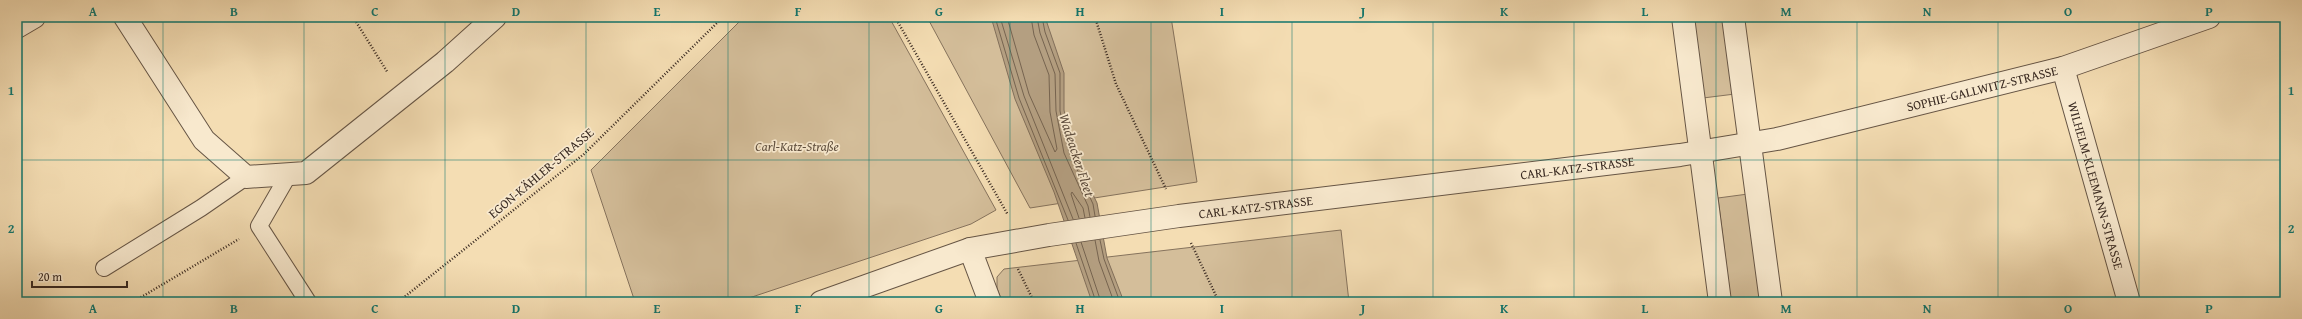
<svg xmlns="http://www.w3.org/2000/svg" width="2302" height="319" font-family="'Gentium Book Plus',serif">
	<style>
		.green { fill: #d4be9a; stroke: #86735d }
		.water { fill: #b49f81; stroke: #826f5a }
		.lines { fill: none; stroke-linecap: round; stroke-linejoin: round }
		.shore { stroke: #766450; stroke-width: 1 }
		.service-casing { stroke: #665545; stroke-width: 18 }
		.minor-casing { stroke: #665545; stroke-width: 24 }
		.path { stroke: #372820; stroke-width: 2.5; stroke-dasharray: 1 2; stroke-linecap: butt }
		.service { stroke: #f8e9ce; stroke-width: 16 }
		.minor { stroke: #f8e9ce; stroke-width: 22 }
		.grid { fill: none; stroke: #0f766e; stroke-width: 1; stroke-opacity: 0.55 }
		.labels { text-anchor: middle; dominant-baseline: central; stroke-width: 3.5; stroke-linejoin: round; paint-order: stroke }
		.street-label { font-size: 13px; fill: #372820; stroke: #f8e9ce }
		.park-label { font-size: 13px; font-style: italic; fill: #5e4e3e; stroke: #f8e9ce }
		.water-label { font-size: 14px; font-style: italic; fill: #5c4c3d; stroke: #f8e9ce }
		.neatline { fill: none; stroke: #0f766e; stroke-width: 1.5 }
		.grid-label { font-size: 13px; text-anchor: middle; font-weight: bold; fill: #0f766e }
	</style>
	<rect width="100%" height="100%" fill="#f4ddb3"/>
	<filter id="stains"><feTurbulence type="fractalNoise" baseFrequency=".005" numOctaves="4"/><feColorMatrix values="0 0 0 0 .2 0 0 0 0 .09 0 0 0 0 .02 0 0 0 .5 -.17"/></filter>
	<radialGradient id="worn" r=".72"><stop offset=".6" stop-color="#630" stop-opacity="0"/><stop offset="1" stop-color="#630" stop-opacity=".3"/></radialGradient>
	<!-- green -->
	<path class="green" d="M744 17H889L996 210 971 224 737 302H635L591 170Z
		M927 17H1171L1197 182 1030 208Z
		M1692 17H1725L1735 94 1703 98Z
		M1748 194 1763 302H1731L1718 198Z
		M1341 230 1349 302H1002L997 288V277L1004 269Z"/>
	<!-- water -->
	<path class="water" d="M991 17H1045L1064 73V110L1072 151 1097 203 1107 258 1124 302H1092L1054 192 1015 99Z"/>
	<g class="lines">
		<!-- shore -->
		<path class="shore" d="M995 17 1019 98 1068 220
			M1000 17 1024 96 1073 219
			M1007 17 1029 94 1055 152 1057 149 1050 112 1049 75 1034 35 1031 17
			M1037 17 1040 33 1055 74 1056 111 1064 153 1088 206 1090 217
			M1042 17 1045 32 1060 73V111L1069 152 1093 204 1095 216
			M1079 218 1071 194 1072 192 1083 208 1085 218
			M1095 240 1099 261 1114 302
			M1100 240 1104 259 1120 302
			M1081 242 1101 302
			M1076 243 1096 302"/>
		<defs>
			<path id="service" d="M289 174 259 226 308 302
				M104 268 201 208 246 177"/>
			<g id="minor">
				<path d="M125 17 204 140 246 177 306 173 445 62 495 17"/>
				<path d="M1683 17 1720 302"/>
				<path d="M1733 17 1771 302"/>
				<path d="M17 27 34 17"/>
				<path id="s1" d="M2063 68 2129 302"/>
				<path d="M970 249 990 302"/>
				<path id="s2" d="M821 302 970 249 1049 235 1179 216 1680 155 1777 139 2063 68 2209 17"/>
			</g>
		</defs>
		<!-- service casing -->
		<use href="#service" class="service-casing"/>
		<!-- minor casing -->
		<use href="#minor" class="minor-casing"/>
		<!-- path -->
		<path class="path" d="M353 17 388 73
			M895 17 1008 215
			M1095 17 1116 84 1166 189
			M1191 243 1219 302
			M1018 269 1034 302
			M133 302 239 239
			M398 302 584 154 723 17"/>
		<!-- service -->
		<use href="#service" class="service"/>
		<!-- minor -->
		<use href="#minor" class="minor"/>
	</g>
	<!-- grid -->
	<path class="grid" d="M163 17V302M304 17V302M445 17V302M586 17V302M728 17V302M869 17V302M1010 17V302M1151 17V302M1292 17V302M1433 17V302M1574 17V302M1716 17V302M1857 17V302M1998 17V302M2139 17V302M17 160H2285"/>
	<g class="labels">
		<!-- street labels -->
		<g class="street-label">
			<text stroke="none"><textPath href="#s2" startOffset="1184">SOPHIE-GALLWITZ-STRASSE</textPath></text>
			<text stroke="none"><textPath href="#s2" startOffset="771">CARL-KATZ-STRASSE</textPath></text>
			<text transform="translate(541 173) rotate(-40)">EGON-KÄHLER-STRASSE</text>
			<text stroke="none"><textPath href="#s1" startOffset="122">WILHELM-KLEEMANN-STRASSE</textPath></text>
			<text stroke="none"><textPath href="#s2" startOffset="447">CARL-KATZ-STRASSE</textPath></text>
		</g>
		<!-- park labels -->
		<g class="park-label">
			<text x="797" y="146">Carl-Katz-Straße</text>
		</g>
		<!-- water labels -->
		<g class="water-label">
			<text transform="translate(1077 155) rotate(72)">Wadeacker Fleet</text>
		</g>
	</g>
	<!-- margin -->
	<rect width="2302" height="319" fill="none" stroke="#f4ddb3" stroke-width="44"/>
	<!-- scale -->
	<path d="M32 281v6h95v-6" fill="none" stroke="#372820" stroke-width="2"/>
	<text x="38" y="281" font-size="12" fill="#372820" stroke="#f8e9ce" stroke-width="3" paint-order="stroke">20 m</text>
	<rect x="22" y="22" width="2258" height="275" class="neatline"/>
	<g class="grid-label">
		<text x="93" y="16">A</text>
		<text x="234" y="16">B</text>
		<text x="375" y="16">C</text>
		<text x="516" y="16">D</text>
		<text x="657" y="16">E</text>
		<text x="798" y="16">F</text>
		<text x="939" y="16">G</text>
		<text x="1080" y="16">H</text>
		<text x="1222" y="16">I</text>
		<text x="1363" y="16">J</text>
		<text x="1504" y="16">K</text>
		<text x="1645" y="16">L</text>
		<text x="1786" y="16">M</text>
		<text x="1927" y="16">N</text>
		<text x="2068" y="16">O</text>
		<text x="2209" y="16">P</text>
		<text x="11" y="95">1</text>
		<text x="2291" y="95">1</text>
		<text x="11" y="233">2</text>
		<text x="2291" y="233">2</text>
		<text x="93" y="313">A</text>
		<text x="234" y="313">B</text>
		<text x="375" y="313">C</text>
		<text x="516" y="313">D</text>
		<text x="657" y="313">E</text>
		<text x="798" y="313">F</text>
		<text x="939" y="313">G</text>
		<text x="1080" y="313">H</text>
		<text x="1222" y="313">I</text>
		<text x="1363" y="313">J</text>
		<text x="1504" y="313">K</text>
		<text x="1645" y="313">L</text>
		<text x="1786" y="313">M</text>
		<text x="1927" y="313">N</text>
		<text x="2068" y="313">O</text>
		<text x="2209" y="313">P</text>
	</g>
	<rect width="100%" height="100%" filter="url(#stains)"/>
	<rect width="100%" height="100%" fill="url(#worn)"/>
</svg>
